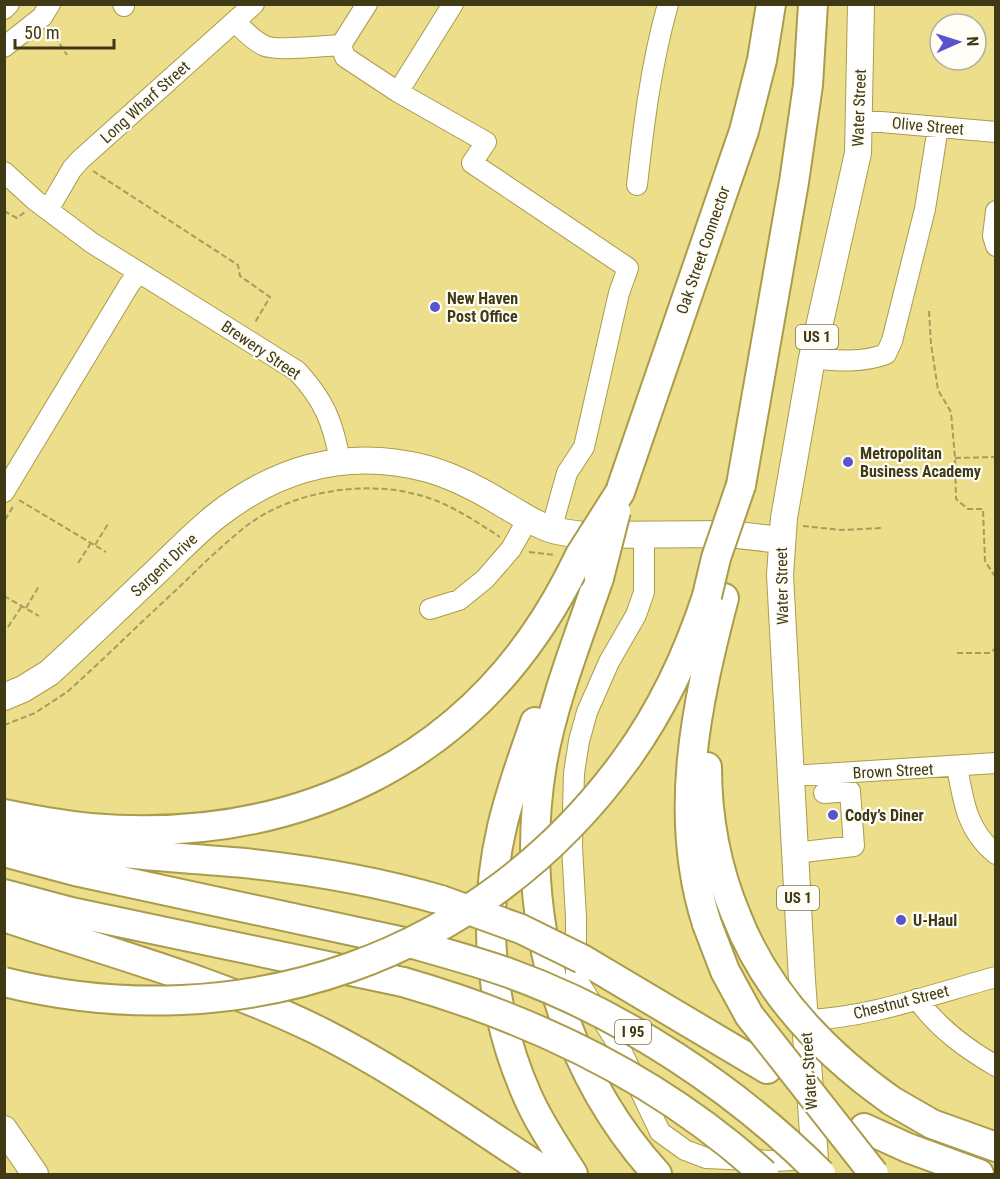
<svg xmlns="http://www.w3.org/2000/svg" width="1000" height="1179" font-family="'Roboto Condensed',sans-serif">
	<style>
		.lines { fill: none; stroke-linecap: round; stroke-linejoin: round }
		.minor-casing { stroke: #aa9c4a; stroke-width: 22 }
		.major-casing { stroke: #aa9c4a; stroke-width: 28 }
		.highway-casing { stroke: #aa9c4a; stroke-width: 32 }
		.path { stroke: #a89c5d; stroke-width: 2; stroke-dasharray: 6 3; stroke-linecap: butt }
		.minor { stroke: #fff; stroke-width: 20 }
		.major { stroke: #fff; stroke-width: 26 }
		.highway { stroke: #fff; stroke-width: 28 }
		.highway-bridge-casing { stroke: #aa9c4a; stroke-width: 32; stroke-linecap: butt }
		.highway-bridge { stroke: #fff; stroke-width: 28 }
		.poi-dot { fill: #5954cc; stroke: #fffef6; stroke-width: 2 }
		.labels { text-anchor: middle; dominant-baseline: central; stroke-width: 4.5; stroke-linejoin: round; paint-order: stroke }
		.shield { fill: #fffef6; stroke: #797459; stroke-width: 1.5 }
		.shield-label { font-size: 15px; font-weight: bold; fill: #3f3916 }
		.street-label { font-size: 16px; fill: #3f3916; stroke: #fffef6 }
		.poi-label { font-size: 16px; font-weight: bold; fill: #3f3916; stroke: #fffef6; text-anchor: start }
	</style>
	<rect width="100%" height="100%" fill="#edde8c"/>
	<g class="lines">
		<defs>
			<path id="minor" d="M123 4 124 6
				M367 4 341 45 345 57 398 92 453 4
				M4 9 9 4
				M235 22C244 30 253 41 265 46 276 51 325 46 341 45
				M4 47 42 17 50 4
				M398 92 486 142 472 163 628 268 619 293 584 447 567 473 551 530
				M860 122H881L996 132
				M4 172 36 201 92 243 297 371C324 400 333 422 340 461
				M637 185C644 122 651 65 668 4
				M48 210 72 169 80 160 254 4
				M996 211 993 236 996 246
				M812 358C837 361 863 363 886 354L892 341 925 209 938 127
				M4 492 129 285 138 273
				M644 534V592L636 615 609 662 587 712 579 741 574 773 572 847 576 917V978L620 1048 660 1132 685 1150 706 1158 773 1161 811 1159
				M430 609 459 600 485 579 511 549 528 519
				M957 766C963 801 967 831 996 854
				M791 776 996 763
				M795 853 854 846 850 791 824 793
				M917 999C938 1028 965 1048 996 1066
				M805 1020C869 1018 933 994 996 977"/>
			<path id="major" d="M4 697 23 689 49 673C85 640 120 606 155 573 175 554 194 534 215 517 278 467 349 448 428 469 456 477 482 491 506 506 521 514 534 524 550 529 562 533 575 534 586 535L729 534 781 540
				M4 1129 35 1174
				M816 1174 802 980 780 575 784 518 801 421 812 358 858 153 861 4"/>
			<path id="highway" d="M741 485 794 182 808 85 813 4
				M620 492 744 131 762 60 771 4
				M599 578C578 639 553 701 542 764 518 909 558 1065 657 1174
				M535 722C523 757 510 792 502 827 481 917 490 1011 527 1095 539 1123 557 1149 573 1174
				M627 758C663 708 688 654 707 596
				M707 767C707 818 716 867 736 915
				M4 814C33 820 61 825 90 828 294 845 472 763 568 579
				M4 833C82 854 164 856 244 863 311 870 376 881 441 900
				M4 852 75 871 413 944
				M4 894 71 912 403 982
				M4 917C110 953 217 981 317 1030 399 1071 473 1125 549 1174
				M707 924C672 816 696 705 724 598
				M582 959 767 1069
				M892 1101 932 1124 996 1147
				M864 1128 908 1148 979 1174"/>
		</defs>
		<!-- minor casing -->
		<use href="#minor" class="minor-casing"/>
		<!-- major casing -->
		<use href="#major" class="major-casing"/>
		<!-- highway casing -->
		<use href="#highway" class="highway-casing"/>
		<!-- path -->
		<path class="path" d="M50 29 67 55
			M93 171 238 265 240 276 270 297 254 324
			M4 211 17 218 25 212
			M929 311 931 344 938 390 951 412 955 458 956 499 968 509H983L985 561 996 578
			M955 458 995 457
			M19 500 106 552
			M5 520 14 505
			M803 526 841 530 883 528
			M95 545 108 524
			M529 552 556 555
			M78 563 91 543
			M4 596 39 616
			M26 608 39 586
			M8 627 22 606
			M957 653H990L996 648
			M4 725 35 713 67 692C103 660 138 625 174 592 197 570 220 547 245 527 295 488 378 477 437 501 459 510 480 524 500 537"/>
		<!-- minor -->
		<use href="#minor" class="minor"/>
		<!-- major -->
		<use href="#major" class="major"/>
		<!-- highway -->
		<use href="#highway" class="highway"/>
		<defs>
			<path id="highway-bridge" d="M599 578 616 511
				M568 579 580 555 620 492
				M707 596 716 558 741 485
				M441 900 521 929 582 959
				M736 915C766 993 824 1053 892 1101
				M707 924 725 971 749 1015 874 1174
				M413 944C445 953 478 962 509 973 623 1014 736 1089 821 1174
				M4 982C242 1041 483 958 627 758
				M403 982C536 1020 662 1081 764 1174"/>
		</defs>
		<!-- highway-bridge casing -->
		<use href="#highway-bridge" class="highway-bridge-casing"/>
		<!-- highway-bridge -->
		<use href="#highway-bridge" class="highway-bridge"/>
	</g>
	<!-- markers -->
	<g class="poi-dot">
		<circle cx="435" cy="307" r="6"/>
		<circle cx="848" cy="462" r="6"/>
		<circle cx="833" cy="815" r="6"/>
		<circle cx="901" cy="920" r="6"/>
	</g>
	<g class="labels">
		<!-- shield labels -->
		<g class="shield">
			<rect x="796" y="325" width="42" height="24" rx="4.5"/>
			<rect x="777" y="886" width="42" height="24" rx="4.5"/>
			<rect x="615" y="1020" width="36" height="24" rx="4.5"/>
		</g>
		<g class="shield-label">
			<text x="817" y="337">US 1</text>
			<text x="798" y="898">US 1</text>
			<text x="633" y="1032">I 95</text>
		</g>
		<!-- street labels -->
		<g class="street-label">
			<text transform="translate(145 102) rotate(-42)">Long Wharf Street</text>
			<text transform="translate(859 108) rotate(-88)">Water Street</text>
			<text transform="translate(928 126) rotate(5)">Olive Street</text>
			<text transform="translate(703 250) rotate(-71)">Oak Street Connector</text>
			<text transform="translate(261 350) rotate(34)">Brewery Street</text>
			<text transform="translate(164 565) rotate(-43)">Sargent Drive</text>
			<text transform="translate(782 586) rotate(-91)">Water Street</text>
			<text transform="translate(893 771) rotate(-3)">Brown Street</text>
			<text transform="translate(901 1002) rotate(-14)">Chestnut Street</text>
			<text transform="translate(809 1071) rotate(-94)">Water Street</text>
		</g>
		<!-- poi labels -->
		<g class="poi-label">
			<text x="447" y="298">New Haven<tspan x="447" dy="18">Post Office</tspan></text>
			<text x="860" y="453">Metropolitan<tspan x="860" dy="18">Business Academy</tspan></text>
			<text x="845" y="815">Cody’s Diner</text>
			<text x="913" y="920">U-Haul</text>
		</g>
	</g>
	<!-- border -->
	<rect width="1000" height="1179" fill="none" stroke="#3f3916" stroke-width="12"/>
	<!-- north arrow -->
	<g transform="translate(958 42) rotate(87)"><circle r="28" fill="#fffef6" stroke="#b2af9c" stroke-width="1.5"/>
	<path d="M0-4.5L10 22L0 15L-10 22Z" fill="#5954cc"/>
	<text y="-9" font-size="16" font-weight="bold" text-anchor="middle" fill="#3f3916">N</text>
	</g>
	<!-- scale -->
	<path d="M15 39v9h99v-9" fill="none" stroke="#3f3916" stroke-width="3"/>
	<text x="24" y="39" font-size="18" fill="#3f3916" stroke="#fffef6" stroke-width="4.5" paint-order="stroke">50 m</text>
</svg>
